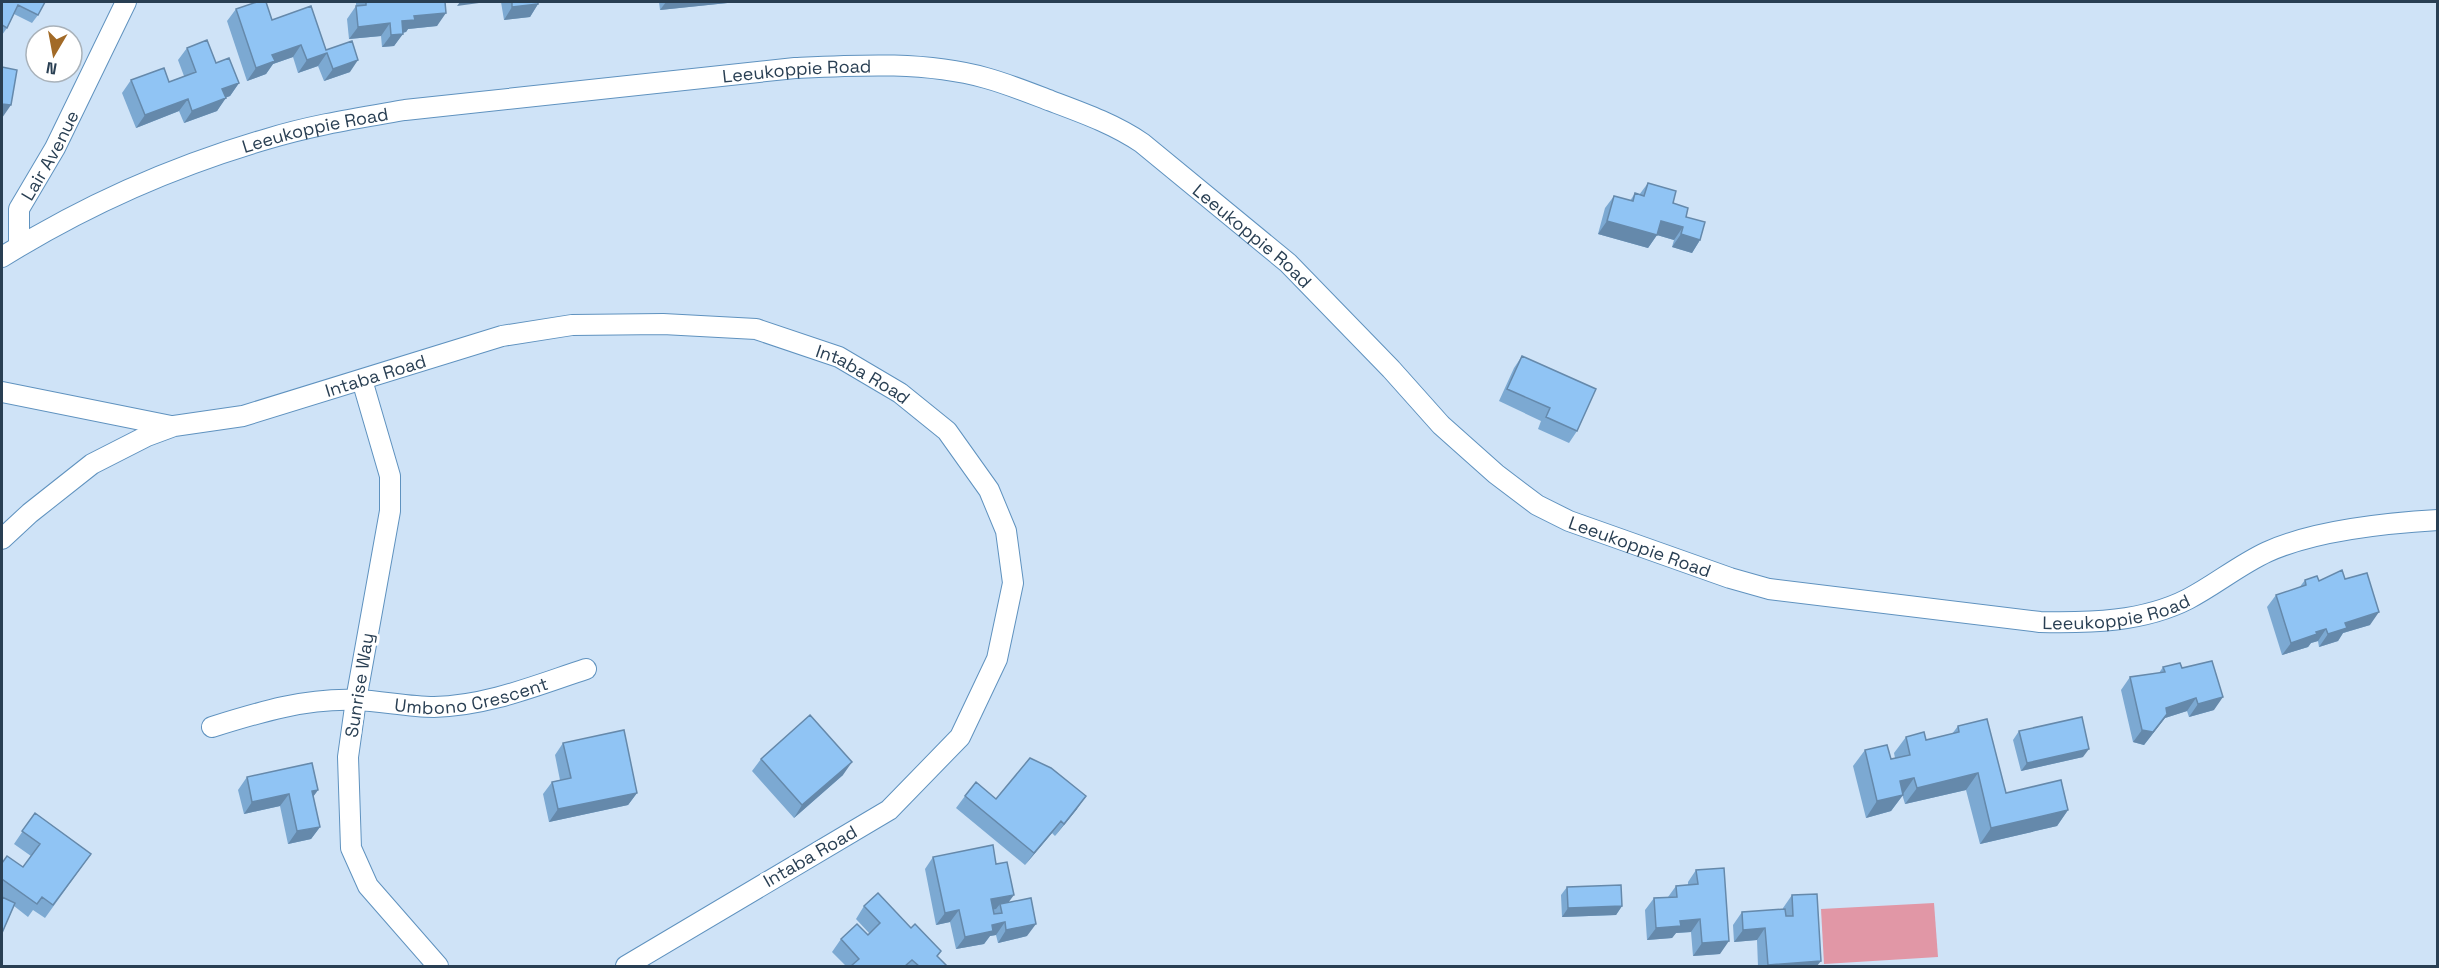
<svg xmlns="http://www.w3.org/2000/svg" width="2439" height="968" font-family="'Space Grotesk',sans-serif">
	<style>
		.green { fill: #e197a6 }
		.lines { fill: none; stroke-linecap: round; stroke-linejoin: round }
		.street-casing { stroke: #5f92bf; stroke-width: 22 }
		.street { stroke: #fff; stroke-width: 20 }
		.wall { fill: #7ca9d2 }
		.shaded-wall { fill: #6589ab }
		.building { fill: #90c4f4; stroke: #6589ab; stroke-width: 1.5 }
		.labels { text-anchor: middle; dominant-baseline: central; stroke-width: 6; stroke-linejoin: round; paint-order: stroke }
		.street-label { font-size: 18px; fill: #293f53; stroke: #fff }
	</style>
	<rect width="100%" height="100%" fill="#cfe3f7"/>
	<!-- green -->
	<path class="green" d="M1934 903 1938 957 1824 964 1821 909Z"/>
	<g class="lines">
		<defs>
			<g id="street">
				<path id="s1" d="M19 246V209L55 148 126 2"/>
				<path id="s2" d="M2 257C84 206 174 166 267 139 312 125 359 118 405 110L795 68C857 65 925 61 986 78 1008 84 1030 93 1051 101 1083 113 1114 124 1142 143L1288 263 1391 369 1441 425 1496 474 1537 505 1569 521 1730 578 1769 589 2040 622C2090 623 2143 622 2188 599 2215 585 2239 565 2267 552 2313 531 2387 523 2438 520"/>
				<path d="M362 380 390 476V511L356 700 348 757 351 848 368 886 438 966"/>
				<path d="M2 392 171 426"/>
				<path id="s3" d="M2 539 30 513 92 464 147 436 174 426 243 416 502 336 572 325 663 324 756 329 839 357 900 393 947 431 989 490 1006 531 1013 583 997 659 960 737 889 810 626 966"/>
				<path id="s4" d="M212 727C260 712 306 698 356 700 382 701 408 707 434 707 487 706 537 685 586 669"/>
			</g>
		</defs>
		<!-- street casing -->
		<use href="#street" class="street-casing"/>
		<!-- street -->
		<use href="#street" class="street"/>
	</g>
	<!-- wall -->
	<path class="wall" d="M2 2H45L38 15 32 23 14 14 7 28 2 35Z
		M356 2H445L437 26 408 29 406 32 403 33 394 46 382 47 381 36 349 39 347 19 356 6Z
		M501 2H538V4L530 17 504 20Z
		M659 2H737L660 10Z
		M236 9 272 20 326 50 350 72 324 81 318 66 298 73 293 57 273 64 266 74 247 81 227 21Z
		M187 48 216 63 239 83 230 96 225 98 217 111 184 123 179 111 136 128 122 93 131 80 169 82 184 76 178 60Z
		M1648 183 1673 203 1686 217 1700 240 1692 253 1672 247 1674 240 1657 235 1648 248 1598 234 1605 208 1614 196 1630 201 1635 193 1639 195Z
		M1522 356 1577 431 1569 443 1538 429 1541 421 1499 401 1514 368Z
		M2345 579 2370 625 2343 633 2338 641 2319 647 2318 641 2311 643 2308 647 2282 655 2267 607 2276 595 2299 588 2305 580 2319 581Z
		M2163 667 2182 668 2214 710 2189 717 2187 711 2165 718 2144 745 2133 742 2121 690 2130 677 2159 673Z
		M1958 726 2006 793 2068 810 2057 826 1980 844 1966 790 1905 804 1902 794 1903 795 1891 811 1866 818 1853 766 1865 750 1891 759 1895 758 1894 753 1906 737 1926 740 1952 734Z
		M2019 731 2083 757 2021 771 2013 740Z
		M563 743 637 793 628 805 549 822 543 794 552 782 560 780 555 755Z
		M761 759 843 775 794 818 752 771Z
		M247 777 318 790 313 797 320 827 311 839 288 844 280 806 244 814 238 790Z
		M965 796 996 799 1077 809 1055 836 1052 833 1025 865 956 808Z
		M35 813 91 854 45 918 33 910 28 917 14 906 2 933V863L23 867 31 856 14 844Z
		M933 857 996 864 1009 902 1027 936 998 943 996 935 990 936 984 944 956 949 950 922 936 925 925 869Z
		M1696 870 1720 954 1693 956 1691 932 1676 933 1672 938 1647 940 1645 910 1654 898 1668 897 1676 886 1688 885V882Z
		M1567 887 1622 906 1616 915 1562 917 1561 895Z
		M1792 895 1817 966H1758L1757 940 1734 942 1733 925 1742 912 1783 910V908Z
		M864 906 938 957 947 966H846L832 952 841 939 868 935 869 933 856 919Z"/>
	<!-- shaded-wall -->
	<path class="shaded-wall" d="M460 2H480L479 3 457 6Z
		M666 2H737L660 10Z
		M538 4 530 17 504 20 512 7Z
		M446 13 437 26 408 29 406 32 393 34 402 21 414 16Z
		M390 23 381 36 349 39 358 27Z
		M403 34 394 46 382 47 391 35Z
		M301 45 293 57 273 64 266 74 247 81 256 68 272 55Z
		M327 53 318 66 298 73 307 60Z
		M358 60 350 72 324 81 333 69Z
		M239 83 230 96 213 102 222 89Z
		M226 98 217 111 184 123 192 111Z
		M188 99 179 111 136 128 145 115Z
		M2 104 11 105 2 118Z
		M1607 221H1661L1683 227 1674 240 1657 235 1648 248 1598 234Z
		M1681 234 1700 240 1692 253 1672 247Z
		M2379 612 2370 625 2343 633 2338 641 2319 647 2328 634 2345 623Z
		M2326 629 2318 641 2311 643 2308 647 2282 655 2291 643 2316 632Z
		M2223 697 2214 710 2189 717 2198 704Z
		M2196 698 2187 711 2165 718 2144 745 2133 742 2142 730 2166 708Z
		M2089 749 2083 757 2021 771 2027 763Z
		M852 762 843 775 794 818 802 805Z
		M1978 773 1966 790 1905 804 1917 788Z
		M1914 778 1903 794 1888 798 1900 781Z
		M318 790 309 802 312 791Z
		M637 793 628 805 549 822 558 809Z
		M289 794 280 806 244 814 252 802Z
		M1903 795 1891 811 1866 818 1877 801Z
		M1086 796 1077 809 1055 836 1064 824Z
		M2068 810 2057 826 1980 844 1991 828Z
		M1061 821 1052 833 1025 865 1034 853Z
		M320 827 311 839 288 844 297 831Z
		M1014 895 1005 907 1000 904 996 909 982 912 991 899Z
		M1622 906 1616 915 1562 917 1568 908Z
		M959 910 950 922 936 925 945 913Z
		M1700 919 1691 932 1676 933 1672 938 1647 940 1656 928 1680 921Z
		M1005 922 996 935 990 936 984 944 956 949 965 937 992 925Z
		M1036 924 1027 936 998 943 1006 930Z
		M1765 928 1757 940 1734 942 1743 930Z
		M1729 941 1720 954 1693 956 1702 943Z
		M1821 961 1817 966H1767L1768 965Z"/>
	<!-- building -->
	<path class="building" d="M2 2H45L38 15 18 5 7 28 2 25Z
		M257 2H266L272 20 311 6 326 50 352 41 358 60 333 69 327 53 307 60 301 45 272 55 275 61 256 68 236 9Z
		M366 2H445L446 13 414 16 415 20 402 21 403 34 391 35 390 23 358 27 356 6 366 5Z
		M512 2H538V4L512 7Z
		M207 40 216 63 229 58 239 83 222 89 226 98 192 111 188 99 145 115 131 80 164 68 169 82 196 72 187 48Z
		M2 67 17 70 11 105 2 104Z
		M1648 183 1676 191 1673 203 1688 208 1686 217 1705 222 1700 240 1681 234 1683 227 1661 221 1657 235 1607 221 1614 196 1633 201 1635 193 1644 196Z
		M1522 356 1596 389 1577 431 1546 417 1550 408 1507 389Z
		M2342 570 2345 579 2367 573 2379 612 2345 623 2347 628 2328 634 2326 629 2316 632 2317 634 2291 643 2276 595 2306 585 2305 580 2317 576 2319 581Z
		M2212 661 2223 697 2198 704 2196 698 2166 708 2167 714 2153 732 2142 730 2130 677 2165 672 2163 667 2180 663 2182 668Z
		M810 715 852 762 802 805 761 759Z
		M2082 717 2089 749 2027 763 2019 731Z
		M1987 719 2006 793 2061 780 2068 810 1991 828 1978 773 1917 788 1914 778 1900 781 1903 795 1877 801 1865 750 1887 745 1891 759 1910 755 1906 737 1924 732 1926 740 1959 732 1958 726Z
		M624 730 637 793 558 809 552 782 571 778 563 743Z
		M1030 758 1051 768 1086 796 1064 824 1061 821 1034 853 965 796 976 782 996 799Z
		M312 763 318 790 312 791 320 827 297 831 289 794 252 802 247 777Z
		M35 813 91 854 53 905 42 897 37 904 2 879V863L7 856 23 867 40 844 22 831Z
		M993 845 996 864 1007 862 1014 895 991 899 994 914 1002 913 1000 904 1031 898 1036 924 1006 930 1005 922 992 925 993 931 965 937 959 910 945 913 933 857Z
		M1724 868 1729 941 1702 943 1700 919 1680 921 1681 926 1656 928 1654 898 1677 897 1676 886 1698 884 1696 870Z
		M1621 885 1622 906 1568 908 1567 887Z
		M878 893 911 928 915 924 941 951 937 956 947 966H919L912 960 905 966H851L859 959 841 939 857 924 868 935 880 923 864 906Z
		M1817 894 1821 961 1768 965 1765 928 1743 930 1742 912 1785 909 1786 916H1793L1792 895Z
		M2 897 15 903 2 933Z"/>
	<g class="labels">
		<!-- street labels -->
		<g class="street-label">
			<text stroke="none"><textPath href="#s2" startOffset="826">Leeukoppie Road</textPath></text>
			<text stroke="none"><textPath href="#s2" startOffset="340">Leeukoppie Road</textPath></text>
			<text stroke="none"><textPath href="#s1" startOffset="99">Lair Avenue</textPath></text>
			<text stroke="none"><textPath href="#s2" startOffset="1330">Leeukoppie Road</textPath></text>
			<text stroke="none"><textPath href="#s3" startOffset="416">Intaba Road</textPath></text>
			<text stroke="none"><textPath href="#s3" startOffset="920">Intaba Road</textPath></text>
			<text stroke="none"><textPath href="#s2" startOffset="1834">Leeukoppie Road</textPath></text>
			<text stroke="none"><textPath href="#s2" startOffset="2320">Leeukoppie Road</textPath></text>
			<text transform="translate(359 685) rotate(-81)">Sunrise Way</text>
			<text stroke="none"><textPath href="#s4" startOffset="264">Umbono Crescent</textPath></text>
			<text transform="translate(810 856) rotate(-30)">Intaba Road</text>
		</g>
	</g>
	<!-- border -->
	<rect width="2439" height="968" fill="none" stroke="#293f53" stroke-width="6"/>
	<!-- north arrow -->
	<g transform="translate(54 54) rotate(190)"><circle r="28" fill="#ffffff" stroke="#a9b2ba" stroke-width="1.5"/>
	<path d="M0-4.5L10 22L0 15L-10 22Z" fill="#a26a27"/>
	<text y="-9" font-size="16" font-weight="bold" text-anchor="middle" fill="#293f53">N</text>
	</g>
</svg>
